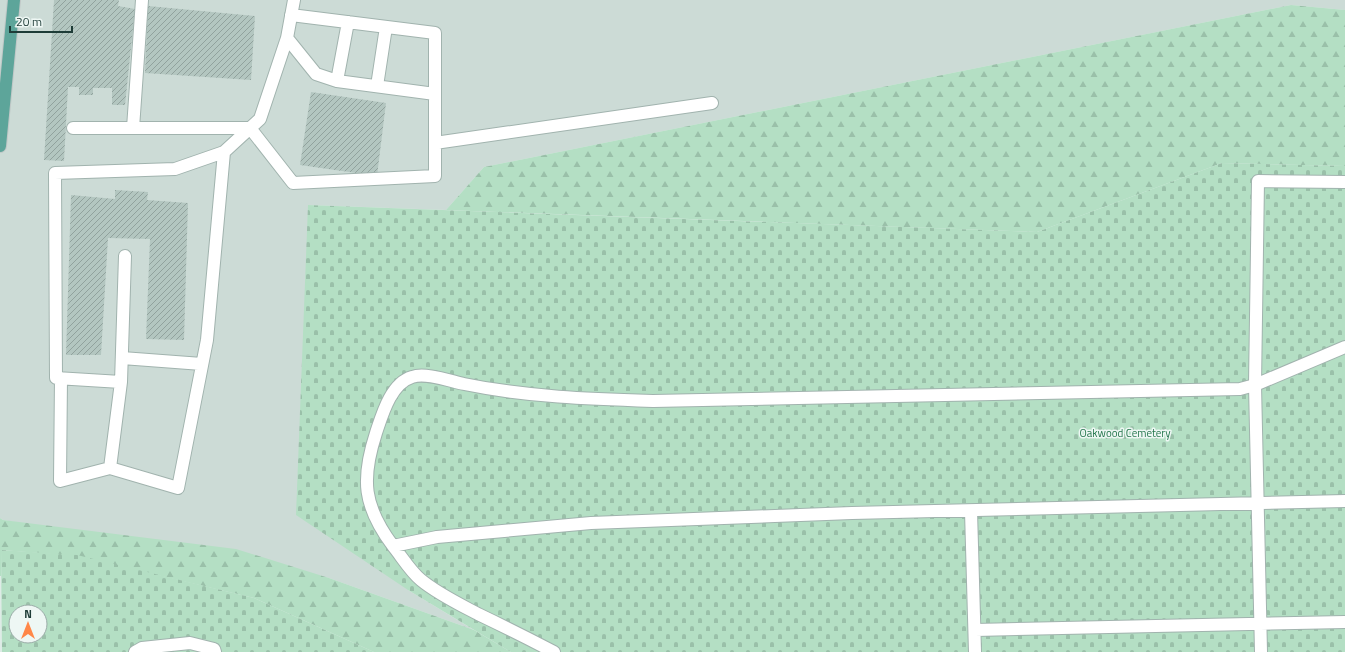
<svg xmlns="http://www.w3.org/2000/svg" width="1345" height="652" font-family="'Titillium Web',sans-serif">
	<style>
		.built { fill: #ccdbd6 }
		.forest { fill: url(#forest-firs) }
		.cemetery { fill: url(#cemetery-stones); fill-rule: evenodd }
		.building { fill: url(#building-hatch) }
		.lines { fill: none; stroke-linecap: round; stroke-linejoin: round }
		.minor-casing { stroke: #a1b3ae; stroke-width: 14 }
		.major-casing { stroke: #c0c8c7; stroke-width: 14 }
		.minor { stroke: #fff; stroke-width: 12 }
		.major { stroke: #5da59a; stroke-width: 12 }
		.labels { text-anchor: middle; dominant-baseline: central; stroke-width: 3; stroke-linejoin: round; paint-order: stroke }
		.park-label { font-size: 11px; fill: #24764c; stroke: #eef7f4 }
	</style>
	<defs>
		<pattern id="forest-firs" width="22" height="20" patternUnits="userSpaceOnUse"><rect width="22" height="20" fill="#b4dfc4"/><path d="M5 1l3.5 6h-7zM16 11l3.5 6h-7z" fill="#9ac0a9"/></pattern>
		<pattern id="cemetery-stones" width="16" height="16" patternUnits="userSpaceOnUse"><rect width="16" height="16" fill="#b4dfc4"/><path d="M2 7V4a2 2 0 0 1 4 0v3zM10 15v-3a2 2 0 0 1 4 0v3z" fill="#9ac0a9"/></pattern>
		<pattern id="building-hatch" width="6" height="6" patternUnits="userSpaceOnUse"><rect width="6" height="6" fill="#b3c6c0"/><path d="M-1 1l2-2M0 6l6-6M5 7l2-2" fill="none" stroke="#91a29d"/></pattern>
	</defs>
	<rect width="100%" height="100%" fill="#deebe6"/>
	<!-- built -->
	<path class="built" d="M0 0H1345V10L1291 5 484 167 446 210 308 205 408 590 474 630 329 578 3 520 0 518Z"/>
	<!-- forest -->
	<path class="forest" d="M1291 5 1345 10V166L1222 163 1037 232 446 210 484 167Z
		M0 518 3 520 236 549 329 578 474 630 511 652H374L254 598 77 556 1 550V576H0Z"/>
	<!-- cemetery -->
	<path class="cemetery" d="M1222 163 1345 166V652H511L408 590 296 515 308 205 1037 232Z
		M1 550 77 555 254 598 374 652H2ZM16 612H40V636H16Z"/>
	<!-- building -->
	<path class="building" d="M54 0H119L118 6 135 9 125 105H112V88H93V95H79V87H68L64 161 44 160Z
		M148 6 255 16 251 80 145 73Z
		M311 92 386 103 377 176 300 165Z
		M115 190 148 192 147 200 188 203 184 340 146 339 150 239 108 238 101 355H66L71 195 115 199Z"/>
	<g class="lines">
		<defs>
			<path id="minor" d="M287 38 316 74 337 81 435 94
				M337 81 348 22
				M377 86 386 27
				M73 128H250L293 183 435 176V33L291 15
				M133 128 142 0
				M435 143 712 103
				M1345 182 1258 181 1255 385 1345 347
				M125 256 121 382 56 378 55 173 175 169 224 152 260 119 287 38 294 0
				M122 358 202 364
				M61 378 60 481 110 468 121 382
				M110 468 178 488 207 340 224 152
				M971 511 975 652
				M393 546 437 537 591 523 852 513 1345 501
				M975 630 1345 622
				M135 652 142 648 190 643 214 649 215 652
				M554 652C529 639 503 626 478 614 459 604 438 594 421 580 410 571 402 557 393 546 363 506 361 479 376 433 382 415 391 383 412 377 425 372 450 381 464 384 527 397 590 399 653 401L1240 389 1255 385 1261 652"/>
			<path id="major" d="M0 146 14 0"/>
		</defs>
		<!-- minor casing -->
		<use href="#minor" class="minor-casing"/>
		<!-- major casing -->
		<use href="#major" class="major-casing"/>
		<!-- minor -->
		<use href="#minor" class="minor"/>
		<!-- major -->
		<use href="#major" class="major"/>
	</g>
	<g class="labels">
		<!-- park labels -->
		<g class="park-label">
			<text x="1125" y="433">Oakwood Cemetery</text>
		</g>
	</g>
	<!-- north arrow -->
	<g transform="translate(28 624)"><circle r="19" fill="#eef7f4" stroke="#9baca8"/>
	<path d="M0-3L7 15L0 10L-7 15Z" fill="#ff8748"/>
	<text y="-6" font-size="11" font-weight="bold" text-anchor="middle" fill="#1e3c37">N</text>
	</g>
	<!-- scale -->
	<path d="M10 26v6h62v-6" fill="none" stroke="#1e3c37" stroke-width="2"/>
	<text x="16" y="26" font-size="12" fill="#1e3c37" stroke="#eef7f4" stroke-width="3" paint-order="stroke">20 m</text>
</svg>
